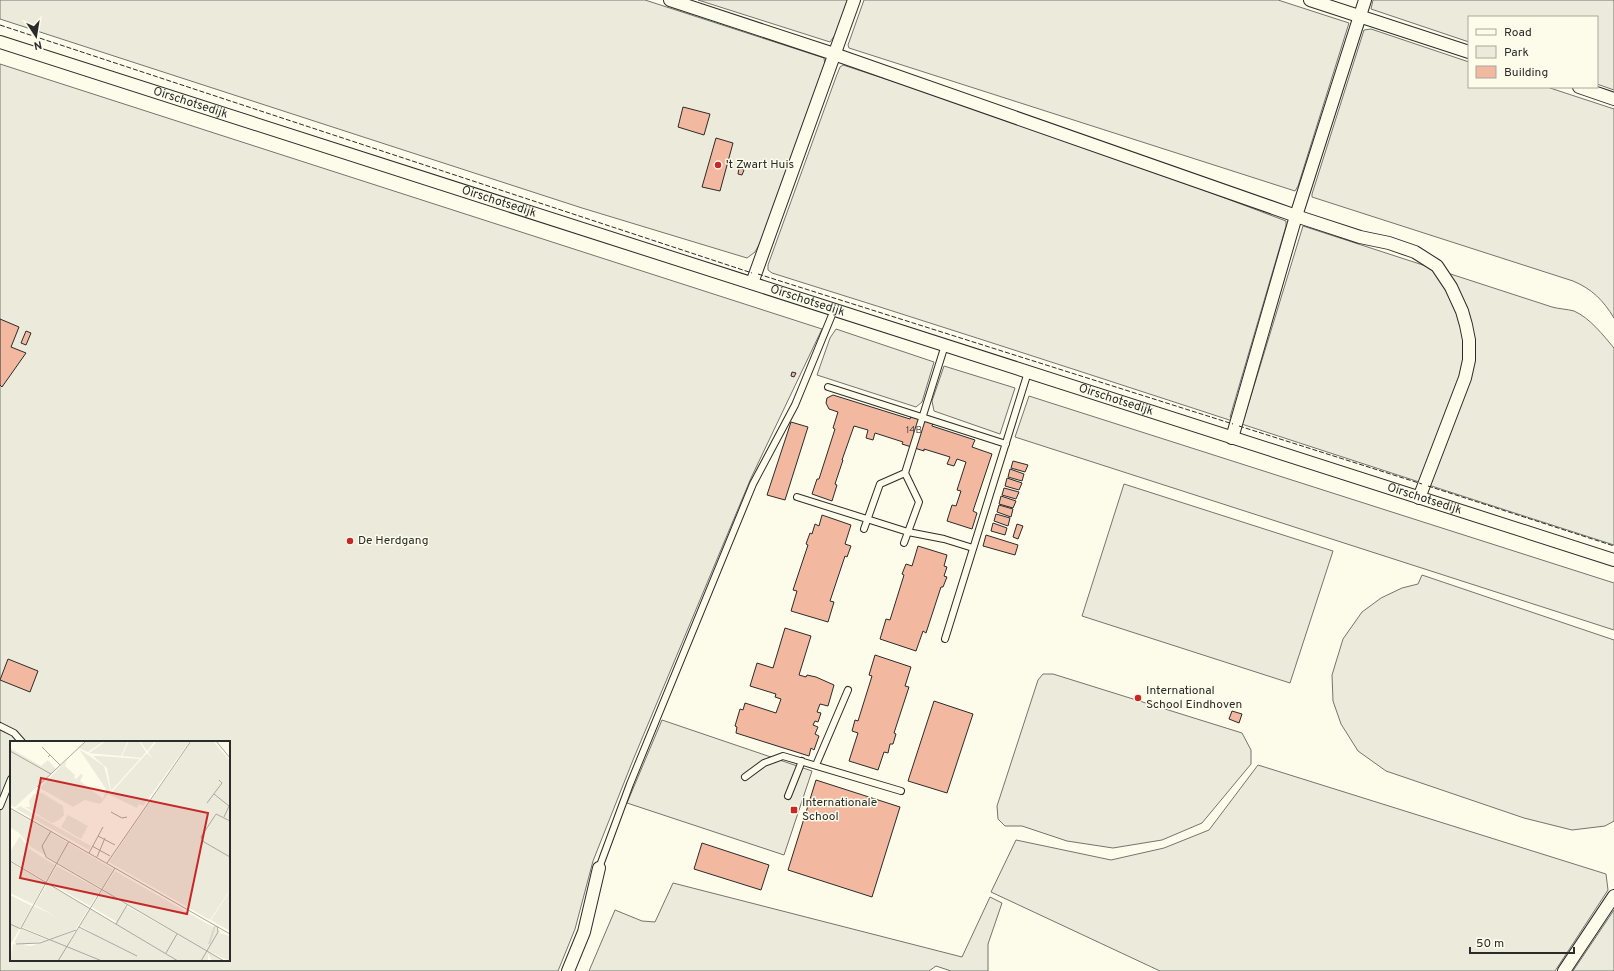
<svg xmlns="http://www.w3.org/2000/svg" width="1614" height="971" font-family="Overpass,sans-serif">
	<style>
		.green { fill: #ecebdb; stroke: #74746e; fill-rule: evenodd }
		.parking { fill: #eceadb; stroke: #74746e }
		.building { fill: #f2b8a0; stroke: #2b2b2b }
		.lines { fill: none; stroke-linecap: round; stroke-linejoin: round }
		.lane-casing { stroke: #2b2b2b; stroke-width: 8 }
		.street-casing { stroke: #2b2b2b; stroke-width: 14 }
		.lane { stroke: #fdfbea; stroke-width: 6 }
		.street { stroke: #fdfbea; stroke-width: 12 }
		.fence { stroke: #2b2b2b; stroke-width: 1; stroke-dasharray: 5 2; stroke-linecap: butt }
		.poi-dot { fill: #c62828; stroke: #fdfbea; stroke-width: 1.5 }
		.labels { text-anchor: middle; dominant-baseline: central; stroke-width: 3; stroke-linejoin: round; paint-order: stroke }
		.number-label { font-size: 10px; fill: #5d4e48 }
		.street-label { font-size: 12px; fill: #2b2b2b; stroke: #fdfbea }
		.poi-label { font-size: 12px; fill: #2b2b2b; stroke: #fdfbea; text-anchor: start }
		.inset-river { fill: none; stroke: #d8d7c9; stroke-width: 2 }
		.inset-road { fill: none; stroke: #a9a89e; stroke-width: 1 }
		.view { fill: #c62828; fill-opacity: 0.15; stroke: #c62828; stroke-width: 2 }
		.inset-edge { fill: none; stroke: #2b2b2b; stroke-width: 2 }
	</style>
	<rect width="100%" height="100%" fill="#fdfbea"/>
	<!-- green -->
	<path class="green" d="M0 0H645L824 58 825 66 761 241 755 252 747 258 582 208 0 19Z
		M698 0H848L835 35 830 42Z
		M864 0H1278L1349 23 1298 186 1295 191 849 48 848 45Z
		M1373 0H1614V90L1597 84V17H1469V42L1371 9Z
		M1371 29 1469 62V87H1547L1614 109V318C1603 300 1592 289 1573 281L1312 197V194L1364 30Z
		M0 64 822 329 751 478 633 760 593 861 575 929 558 971H0ZM11 742H229V960H11Z
		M843 65 1066 138 1286 221V226L1230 417 1243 422 1303 226 1552 307C1559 309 1567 309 1574 311 1590 318 1603 335 1614 348V545C1333 455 1054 361 772 273L768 270V265L836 77 840 67Z
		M836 329 934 362 922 402 916 407 817 375 830 338Z
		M944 366 1015 388 1000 434 934 411 932 401Z
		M1029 396 1614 583V630L1015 437Z
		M1124 484 1333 551 1290 683 1082 616Z
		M1422 575 1614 640V821L1605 826 1572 830 1524 818 1386 771 1358 751 1341 724 1333 701 1332 675 1343 639 1362 612 1381 598 1402 588 1418 584Z
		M1258 765 1606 874 1608 890 1555 971H1160L991 892 1016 840 1111 860 1164 848 1209 830Z
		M673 883 962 957 990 897 1002 903 988 944V971H951L936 966 929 971H589L615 910 642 921 655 922Z
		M1614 910V971H1573Z"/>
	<!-- parking -->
	<path class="parking" d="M1043 674H1053L1242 733 1251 750V764L1202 823 1162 840 1113 848 1067 841 1022 826H1005L998 819 997 806 1038 680Z
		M662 720 812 771 784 855 627 803Z"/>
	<!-- building -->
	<path class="building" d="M683 107 710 114 704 135 678 127Z
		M716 138 733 143 720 191 702 187Z
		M739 168 744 170 742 175 738 174Z
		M0 319 19 327 11 347 26 353 2 387 0 385Z
		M26 331 31 333 26 345 21 343Z
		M792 372 796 373 794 377 791 376Z
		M833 395 910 419 911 416 933 423 932 426 975 440 972 447 992 454 973 511 977 513 972 529 947 521 952 505 956 506 961 491 957 490 966 462 957 459 954 466 947 464 950 457 924 449V451L902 444 903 442 875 433 873 440 866 438 868 430 854 426 842 460H843L835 484 837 485 832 501 812 494 817 479H819L835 429 833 428 838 412 829 409 826 403 827 398Z
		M791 422 808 427 785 500 767 495Z
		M1013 461 1028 465 1025 472 1011 468Z
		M1010 469 1024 474 1022 481 1008 477Z
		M1007 478 1022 483 1019 490 1005 486Z
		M1004 488 1019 492 1016 499 1002 495Z
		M1001 496 1016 501 1013 508 999 504Z
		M999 505 1013 509 1011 517 997 512Z
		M996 514 1010 518 1008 526 994 521Z
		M822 515 851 525 845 544 851 546 847 557 845 556 830 601 834 602 828 622 791 611 797 591 793 590 808 545 806 544 810 533 812 534 815 524 819 526Z
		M993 523 1007 528 1005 535 991 531Z
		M1017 524 1023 526 1018 539 1013 537Z
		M986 535 1018 545 1015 555 983 546Z
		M918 546 947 555 944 566 947 567 944 576 947 577 943 587H941L926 633 923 631 916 651 880 639 886 619 890 620 904 575 902 574 906 564 912 566Z
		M785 628 811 636 799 675 806 677 807 675 816 677 834 685 828 706 820 704 817 712 821 713 818 722 815 721 813 725 818 727 815 734 819 736 814 750 811 748 809 756 736 733 737 727 735 726 740 709 743 710 745 703 776 713 781 699 775 697 776 694 750 686 757 663 773 668Z
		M875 655 911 667 905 686 909 687 894 733 896 734 893 744H890L888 753 884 752 878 770 849 761 858 733 852 731 855 720 858 721 872 676 869 675Z
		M8 659 38 671 30 692 0 680Z
		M934 701 973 714 947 793 908 781Z
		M1232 711 1242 714 1239 723 1229 719Z
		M816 780 900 807 872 897 788 870Z
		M702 843 769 865 761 890 694 869Z"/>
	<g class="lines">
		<defs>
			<path id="lane" d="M828 387 1006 444
				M797 497 908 532 944 539 973 548
				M864 529 880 484 905 473
				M904 543 919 502 905 473 945 345
				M945 639 1028 372
				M0 726 14 733 22 742
				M816 765 848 690
				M745 777 764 763 783 756 901 791
				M788 796 802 761
				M0 806 11 779
				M599 868 630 784 753 484 795 405 834 310"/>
			<g id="street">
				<path d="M670 0 834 54 1302 218 1360 237 1389 243 1415 252 1437 266 1451 287 1462 311 1466 325 1469 340V360L1465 378 1419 498"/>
				<path d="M1310 0 1469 52"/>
				<path id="s1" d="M0 42 1614 560"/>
				<path d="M1579 87 1614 99"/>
				<path d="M752 283 854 0"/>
				<path d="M1232 438 1296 216 1365 0"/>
				<path d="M568 971 584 932 599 868"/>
				<path d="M1564 971 1614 896"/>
			</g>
		</defs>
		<!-- lane casing -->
		<use href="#lane" class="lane-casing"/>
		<!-- street casing -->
		<use href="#street" class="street-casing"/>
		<!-- lane -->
		<use href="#lane" class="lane"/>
		<!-- street -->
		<use href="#street" class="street"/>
		<!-- fence -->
		<path class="fence" d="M0 25 752 273
			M758 274 1233 424
			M1239 426 1422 484
			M1428 486 1614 546"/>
	</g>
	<!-- markers -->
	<g class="poi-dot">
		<circle cx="718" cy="165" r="4"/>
		<circle cx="350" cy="541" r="4"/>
		<circle cx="1138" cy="698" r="4"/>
		<rect x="790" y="806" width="8" height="8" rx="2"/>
	</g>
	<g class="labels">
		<!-- number labels -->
		<g class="number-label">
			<text x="914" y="430">14B</text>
		</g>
		<!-- street labels -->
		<g class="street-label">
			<text stroke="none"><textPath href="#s1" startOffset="200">Oirschotsedijk</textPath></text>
			<text stroke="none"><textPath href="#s1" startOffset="524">Oirschotsedijk</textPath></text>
			<text stroke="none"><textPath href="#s1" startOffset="848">Oirschotsedijk</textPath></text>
			<text stroke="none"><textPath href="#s1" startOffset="1172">Oirschotsedijk</textPath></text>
			<text stroke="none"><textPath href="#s1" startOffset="1496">Oirschotsedijk</textPath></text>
		</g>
		<!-- poi labels -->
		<g class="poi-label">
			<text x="726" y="165">'t Zwart Huis</text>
			<text x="358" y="541">De Herdgang</text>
			<text x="1146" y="691">International<tspan x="1146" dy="14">School Eindhoven</tspan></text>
			<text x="802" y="803">Internationale<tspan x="802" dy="14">School</tspan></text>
		</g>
	</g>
	<!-- overview -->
	<g transform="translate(10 741)">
		<rect width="220" height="220" fill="#fdfbea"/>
		<path d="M77 0H94L78 11 69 7ZM96 0H118L111 15 79 12ZM119 0H129L136 11 131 17 112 15ZM130 0H145L137 10ZM147 0H180L133 65 129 63 127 67 98 53 90 63 75 59 63 66 30 47 57 19 55 25 65 34 64 36 66 38 71 33 73 34 70 40 93 58 96 48 69 8 94 25 101 52 137 12 143 18 138 11ZM182 0H203L220 20V149L200 179 99 121ZM0 7 31 25 38 19 46 28 5 66 0 64ZM83 15H91L130 18 101 50 97 27ZM32 52 53 65 54 74 49 79 42 82 15 66H20L19 60 24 53ZM10 65 81 105 79 109 6 68ZM0 68 103 128 92 147 48 122 58 103 47 121 21 106 9 92 0 86ZM58 74 78 85 71 98 51 86ZM10 95 19 108 45 124 36 140 0 119V111ZM0 121 35 142 23 163 0 152ZM47 125 90 149 80 165 38 141ZM105 130 210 190 209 192 220 195V220L198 210 212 220H202L198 213V220H0L3 203 21 205 65 190 57 204 69 187 83 192 70 185 80 168 105 183 117 165 189 206 93 149ZM37 143 79 167 66 188 40 198 12 186 24 165 47 176 25 164ZM92 150 116 164 107 181 82 166ZM220 150V190L201 179ZM0 154 22 165 2 201H0ZM11 188 38 199 12 204 4 202Z" fill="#ecebdb"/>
		<path class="inset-river" d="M199 203 205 185"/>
		<path class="inset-road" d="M206 0 220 17M32 6 40 14 38 16M0 10 41 33M40 14 50 24M27 46 76 0M204 53 219 65 214 76M197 62 212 42 209 39M0 67 220 193M101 71 112 77 117 76M220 80 206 73 191 96 194 101 220 116M41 90 32 105 36 116 214 220M88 95 105 104M82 105 100 115M79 112 93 86M87 116 95 97M0 120 168 220M97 122 181 0M0 183 11 188M106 183 117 164M69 186 127 215M11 187 59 100M11 187 92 220M6 203 30 202 66 189M156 212 167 193M48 220 105 127M191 220 208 191 207 185"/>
		<path class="view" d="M31 37 198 72 177 173 10 137Z"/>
		<rect width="220" height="220" class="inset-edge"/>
	</g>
	<!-- legend -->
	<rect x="1468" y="16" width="130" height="72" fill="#fdfbea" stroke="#a9a89e"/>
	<rect x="1476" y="29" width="20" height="6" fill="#fdfbea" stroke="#a9a89e"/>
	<text x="1504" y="36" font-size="12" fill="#2b2b2b">Road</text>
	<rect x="1476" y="46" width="20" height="12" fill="#ecebdb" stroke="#a9a89e"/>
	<text x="1504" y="56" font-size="12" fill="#2b2b2b">Park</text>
	<rect x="1476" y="66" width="20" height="12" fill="#f2b8a0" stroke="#a9a89e"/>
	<text x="1504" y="76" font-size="12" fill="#2b2b2b">Building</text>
	<!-- north arrow -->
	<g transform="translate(36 36) rotate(168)" stroke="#fdfbea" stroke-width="3" paint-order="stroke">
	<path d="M0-3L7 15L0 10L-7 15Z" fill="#2b2b2b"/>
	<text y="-6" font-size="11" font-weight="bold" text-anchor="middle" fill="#2b2b2b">N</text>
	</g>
	<!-- scale -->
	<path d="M1470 947v6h104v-6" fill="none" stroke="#2b2b2b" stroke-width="2"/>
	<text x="1476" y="947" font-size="12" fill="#2b2b2b" stroke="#fdfbea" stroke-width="3" paint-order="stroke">50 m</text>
</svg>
